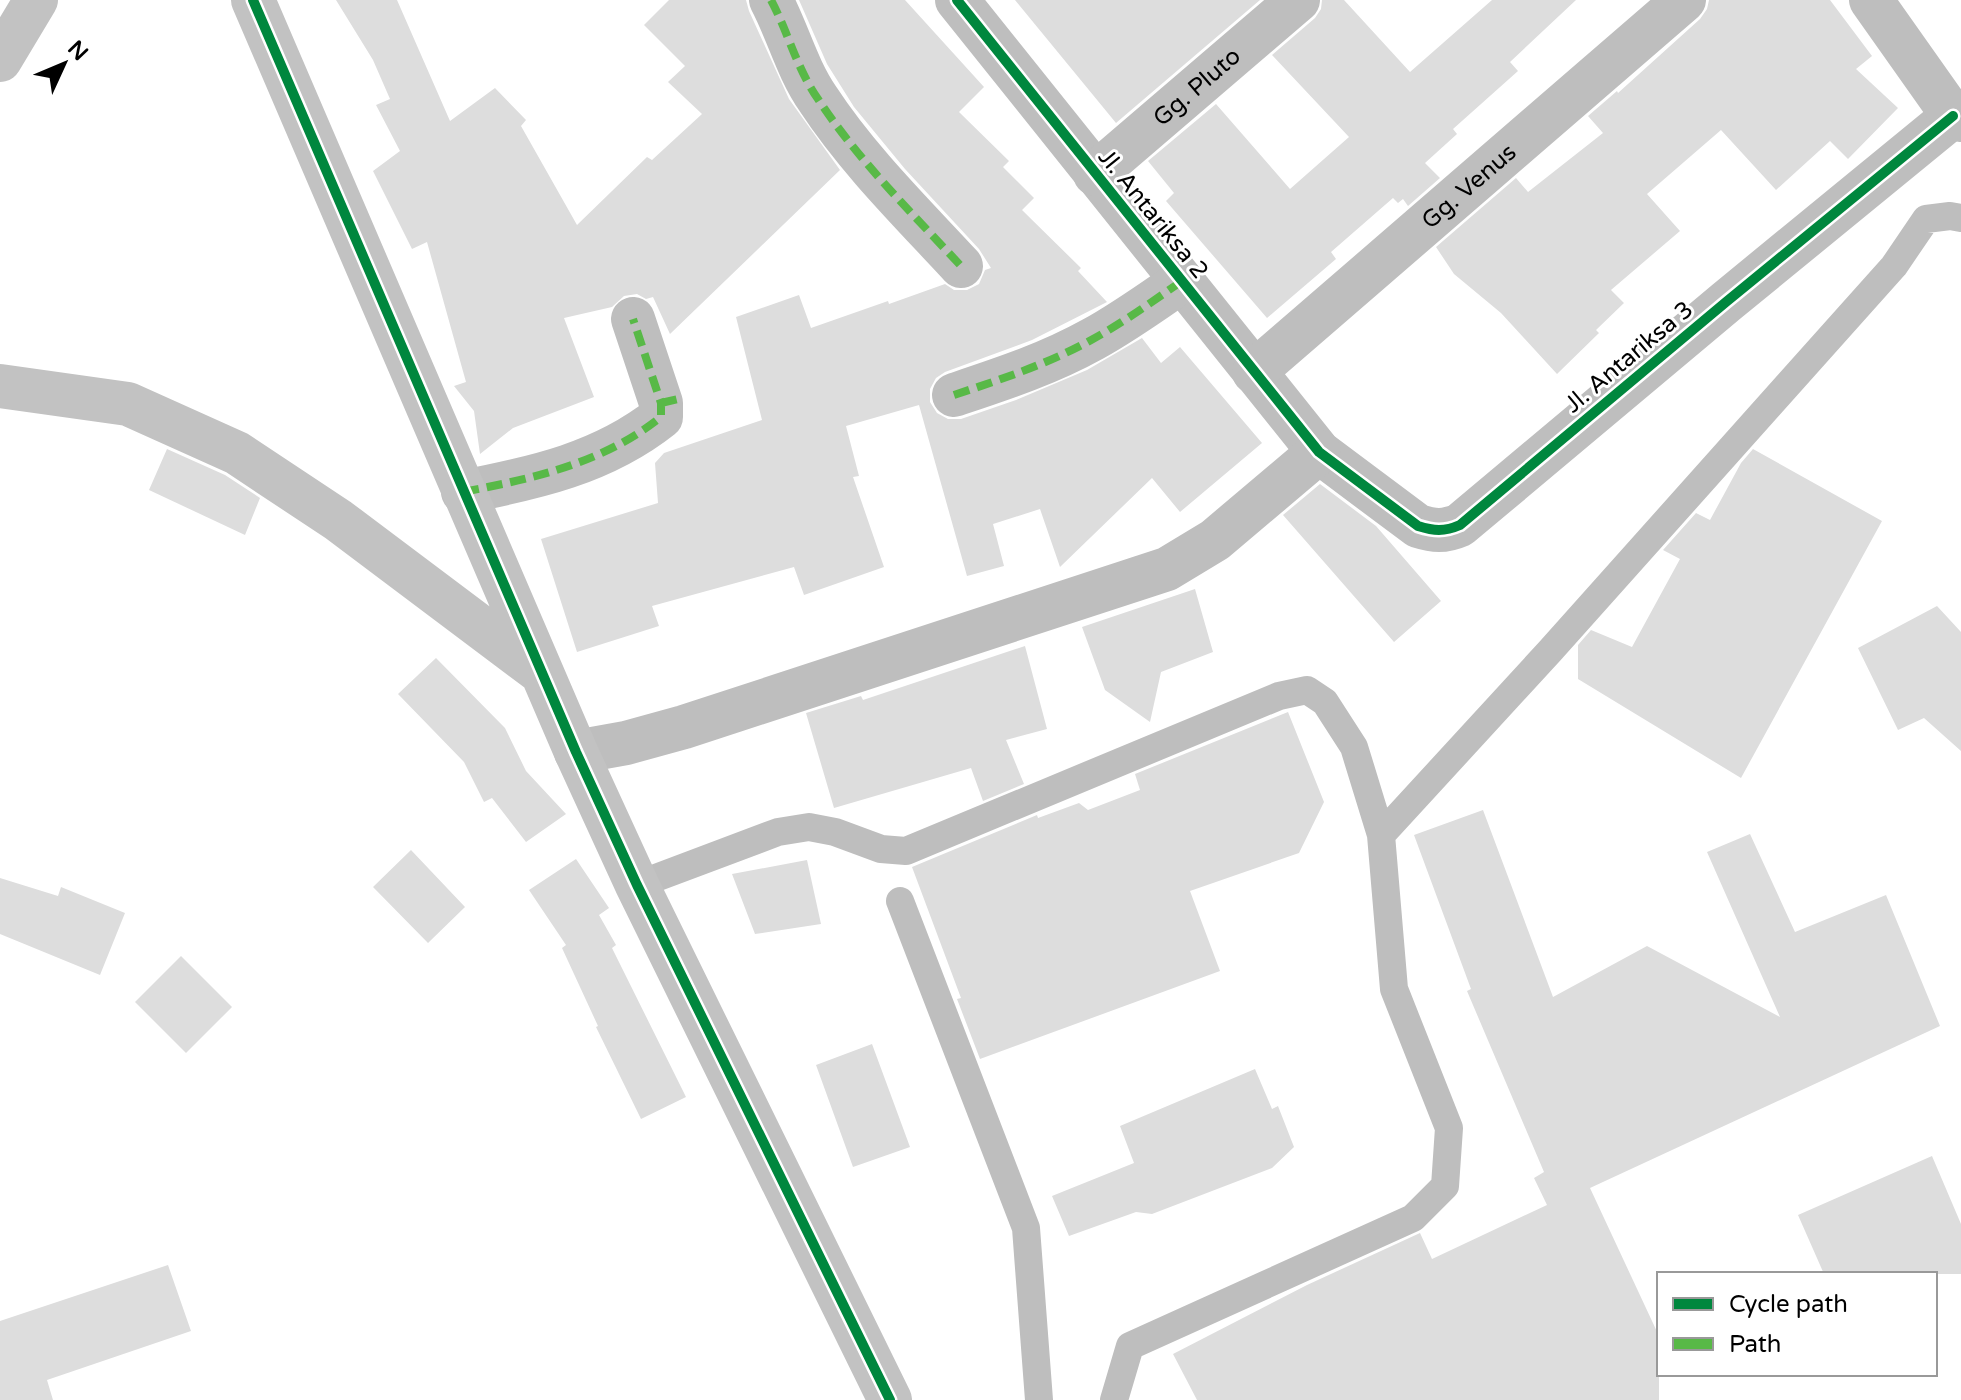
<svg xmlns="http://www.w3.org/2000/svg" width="1961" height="1400" font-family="'Varela Round',sans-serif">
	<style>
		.building { fill: #ddd }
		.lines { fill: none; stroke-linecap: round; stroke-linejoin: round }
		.lane { stroke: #bebebe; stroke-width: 28 }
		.street { stroke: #bebebe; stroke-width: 44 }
		.secondary { stroke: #c2c2c2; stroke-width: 44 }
		.quiet { stroke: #58b947; stroke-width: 8; stroke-dasharray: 16 8; stroke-linecap: butt }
		.cycleway-casing { stroke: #fff; stroke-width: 15 }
		.cycleway { stroke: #00873e; stroke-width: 10 }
		.labels { text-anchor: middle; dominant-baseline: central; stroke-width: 6; stroke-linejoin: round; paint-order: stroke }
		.street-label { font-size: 24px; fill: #000; stroke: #fff }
	</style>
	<rect width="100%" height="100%" fill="#fff"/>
	<!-- building -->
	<path class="building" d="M336 0H397L450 121 495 88 526 120 521 126 577 225 647 157 652 160 702 114 668 82 685 66 644 25 669 0H746L749 11 789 99 840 170 670 334 653 297 646 299 637 294 624 296 612 307 564 318 594 397 513 428 480 454 474 411 454 386 466 382 427 242 412 249 373 171 400 151 376 105 390 99 373 60Z
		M799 0H905L984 87 959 112 1009 161 1003 167 1034 198 1022 210 1081 268 1078 271 1107 302 1032 340 945 372 936 378 930 389V402L937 413 948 419H961L1016 400 1087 370 1142 338 1161 363 1180 347 1262 443 1180 512 1152 478 1060 567 1040 509 993 524 1004 566 967 576 919 405 846 426 859 476 853 477 884 567 804 595 794 567 652 606 659 626 577 652 541 539 658 503 655 463 664 453 762 420 736 317 799 295 811 328 888 301 889 304 945 284 954 290H967L979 284 985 270 991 268 979 249 905 169 854 107 827 64Z
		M1015 0H1260L1116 123Z
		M1322 0H1344L1410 72 1492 0H1576L1510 62 1518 71 1453 129 1457 134 1425 163 1440 178 1408 206 1403 199 1398 203 1393 198 1331 252 1336 259 1267 318 1166 201 1174 193 1148 161 1216 104 1290 189 1349 137 1272 55 1315 18 1321 9Z
		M1709 0H1830L1872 56 1856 69 1898 108 1848 159 1830 141 1776 190 1721 130 1647 194 1680 231 1611 290 1624 303 1596 330 1599 333 1557 374 1501 313 1454 274 1436 247 1516 178 1528 192 1603 133 1588 116 1617 91 1618 93 1700 19 1707 9Z
		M167 449 225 475 260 498 245 535 149 490Z
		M1753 449 1882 521 1741 778 1578 679V645L1591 630 1632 647 1680 559 1663 550 1696 513 1710 520 1741 463Z
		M1320 484 1376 526 1441 601 1394 642 1283 515Z
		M1195 589 1213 652 1161 672 1150 722 1105 690 1082 627Z
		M1937 606 1961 632V751L1924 718 1898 730 1858 648Z
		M1025 646 1047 729 1006 740 1024 784 983 801 971 768 834 808 806 713 861 696 863 700Z
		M436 658 505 728 526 771 566 814 526 842 492 798 484 802 464 762 398 694Z
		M1288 712 1324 802 1299 853 1190 891 1220 971 980 1059 957 999 961 998 912 867 1037 815 1038 818 1079 803 1088 810 1140 790 1135 774Z
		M1483 810 1553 997 1647 946 1780 1017 1707 852 1750 834 1795 932 1886 895 1940 1026 1590 1188 1659 1336V1400H1197L1173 1354 1307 1285 1420 1233 1432 1259 1547 1205 1534 1178 1544 1172 1467 991 1471 989 1414 835Z
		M411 850 465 907 428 943 373 887Z
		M576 859 609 908 599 915 616 945 612 948 686 1097 641 1119 596 1027 598 1026 562 948 566 945 529 890Z
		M807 860 821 924 755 934 732 874Z
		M0 878 58 896 61 887 125 913 100 975 0 934Z
		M181 956 232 1007 186 1053 135 1002Z
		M872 1044 910 1147 853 1167 816 1065Z
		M1255 1069 1272 1109 1278 1106 1294 1147 1272 1168 1152 1214 1136 1212 1069 1236 1052 1196 1134 1163 1120 1126Z
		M1932 1156 1961 1224V1274H1824L1798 1215Z
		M168 1265 191 1331 47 1380 53 1400H0V1321Z"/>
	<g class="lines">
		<!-- lane -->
		<path class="lane" d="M1381 835 1550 651 1894 266 1926 219 1950 216 1961 218
			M637 885 778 832 809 827 835 832 881 849 906 851 1279 696 1307 690 1325 702 1354 747 1381 835 1394 989 1449 1128 1445 1186 1413 1218 1130 1346 1114 1400
			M900 901 1026 1228 1039 1400"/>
		<!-- street -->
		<g class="street">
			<path d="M771 0C788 32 797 69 818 99 858 160 912 213 961 266"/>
			<path d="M957 0 1319 452 1418 526C1434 531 1444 532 1460 525L1726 302 1953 116"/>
			<path d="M1871 0 1953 116 1961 120"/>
			<path id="s1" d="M1095 174 1298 0"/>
			<path id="s2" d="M1254 372 1684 0"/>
			<path d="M954 395C1002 379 1048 364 1093 339 1124 322 1153 301 1182 281"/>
			<path d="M463 492C535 478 603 463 661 417V403L633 319"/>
			<path d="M576 752 626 743 684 727 1167 569 1215 540 1319 452"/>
		</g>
		<!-- secondary -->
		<path class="secondary" d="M253 0 576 752 637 885 890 1400
			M0 60 36 0
			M0 386 128 404 237 453 338 520 539 671"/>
		<!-- quiet -->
		<path class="quiet" d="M771 0C788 32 797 69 818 99 858 160 912 213 961 266
			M954 395C1002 379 1048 364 1093 339 1124 322 1153 301 1182 281
			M661 403 682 398
			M463 492C535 478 603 463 661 417V403L633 319"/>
		<defs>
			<path id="cycleway" d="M253 0 576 752 637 885 890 1400
				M957 0 1319 452 1418 526C1434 531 1444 532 1460 525L1726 302 1953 116"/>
		</defs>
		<!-- cycleway casing -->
		<use href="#cycleway" class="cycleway-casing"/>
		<!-- cycleway -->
		<use href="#cycleway" class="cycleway"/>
	</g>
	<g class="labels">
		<!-- street labels -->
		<g class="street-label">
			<text stroke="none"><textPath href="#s1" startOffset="134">Gg. Pluto</textPath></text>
			<text stroke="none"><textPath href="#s2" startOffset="284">Gg. Venus</textPath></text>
			<text transform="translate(1153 214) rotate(51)">Jl. Antariksa 2</text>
			<text transform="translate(1629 357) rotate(-40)">Jl. Antariksa 3</text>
		</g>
	</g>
	<!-- legend -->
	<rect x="1657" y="1272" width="280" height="104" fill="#ffffff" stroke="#999999" stroke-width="2"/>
	<rect x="1673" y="1298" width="40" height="12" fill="#00873e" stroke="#999999" stroke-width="2"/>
	<text x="1729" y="1312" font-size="24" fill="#000000">Cycle path</text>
	<rect x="1673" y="1338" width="40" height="12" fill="#58b947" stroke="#999999" stroke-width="2"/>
	<text x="1729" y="1352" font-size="24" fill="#000000">Path</text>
	<!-- north arrow -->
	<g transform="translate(64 64) rotate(46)" stroke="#ffffff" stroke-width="6" paint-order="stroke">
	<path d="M0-6L14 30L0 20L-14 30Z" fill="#000000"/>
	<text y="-12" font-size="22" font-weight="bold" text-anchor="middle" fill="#000000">N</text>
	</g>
</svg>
